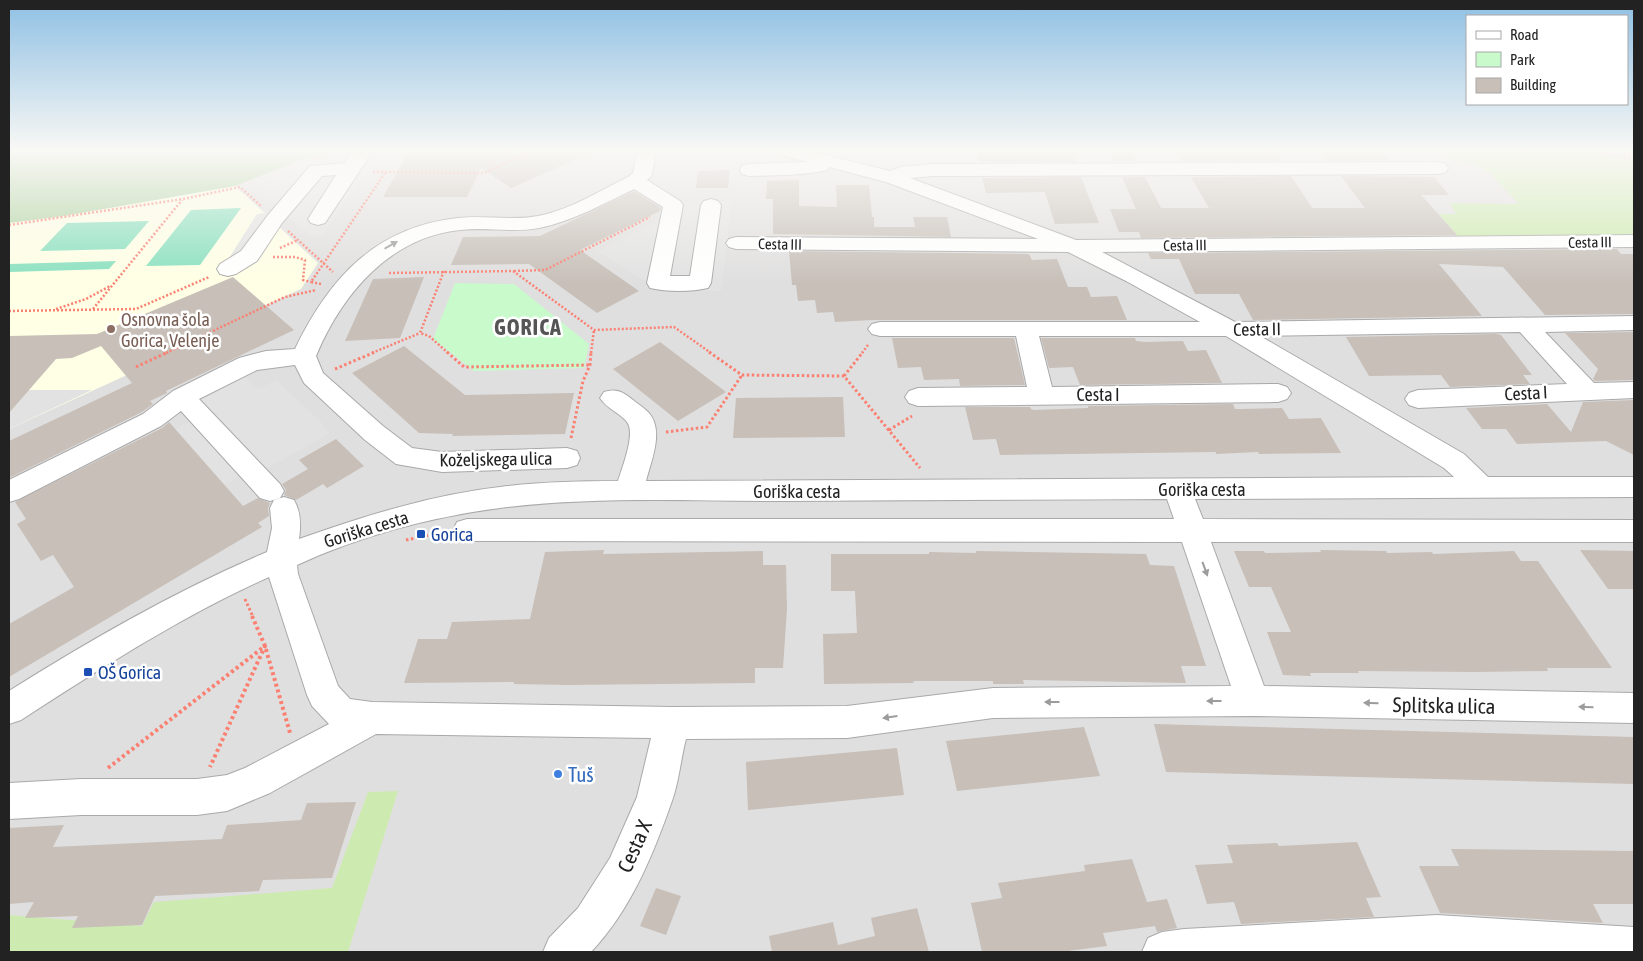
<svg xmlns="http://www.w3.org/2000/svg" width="1643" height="961" font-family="'Asap Condensed',sans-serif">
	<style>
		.residential { fill: #e0dfdf }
		.education { fill: #ffffe5 }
		.grass { fill: #cdebb0 }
		.forest { fill: #add19e }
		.park { fill: #c8facc }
		.pitch { fill: #88e0be }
		.parking { fill: #e2e2e2 }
		.building { fill: #c7bfb8 }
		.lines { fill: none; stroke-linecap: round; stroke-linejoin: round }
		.minor-casing { stroke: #a9a9a9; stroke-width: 2 }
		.path-far2 { stroke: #fa8072; stroke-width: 2.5; stroke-dasharray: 2 2; stroke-linecap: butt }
		.path-far1 { stroke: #fa8072; stroke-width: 3; stroke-dasharray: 2.5 2.5; stroke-linecap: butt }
		.path { stroke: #fa8072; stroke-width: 4; stroke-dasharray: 3 3; stroke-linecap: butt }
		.minor { fill: #fff; fill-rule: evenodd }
		.oneway { fill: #9c9c9c }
		.education-dot { fill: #8d6e63; stroke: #fff; stroke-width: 2 }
		.transit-dot { fill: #1a4fb4; stroke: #fff; stroke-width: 2 }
		.shop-dot { fill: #3f7fe0; stroke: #fff; stroke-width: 2 }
		.labels { text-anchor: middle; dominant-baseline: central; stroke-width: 5; stroke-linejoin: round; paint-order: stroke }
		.far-street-label { font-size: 15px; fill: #222; stroke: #fff }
		.education-label { font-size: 18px; fill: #785e54; stroke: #fff; text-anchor: start }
		.street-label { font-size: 18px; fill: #222; stroke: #fff }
		.transit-label { font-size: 18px; fill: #164399; stroke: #fff; text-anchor: start }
		.near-street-label { font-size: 21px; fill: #222; stroke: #fff }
		.near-shop-label { font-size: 21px; fill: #366cbe; stroke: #fff; text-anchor: start }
		.district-label { font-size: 22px; font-weight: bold; letter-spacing: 1px; fill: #555; stroke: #fff }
	</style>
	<rect width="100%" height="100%" fill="#f2efe9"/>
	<!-- residential -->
	<path class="residential" d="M324 150H1504L1634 168V952H9V429L131 373 271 218 235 186Z"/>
	<!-- education -->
	<path class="education" d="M235 186 318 263 301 289 128 368 131 373 9 429V223L64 216Z"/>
	<!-- grass -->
	<path class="grass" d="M1440 150H1583L1634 160V239L1458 237 1439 214H1456L1450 203 1519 204 1489 172 1471 163 1448 160Z
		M398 791 348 952H9V915L142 926 154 902 332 888 368 792Z"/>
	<!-- forest -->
	<path class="forest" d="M9 150H348L303 159 235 186 64 216 9 223Z"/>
	<!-- park -->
	<path class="park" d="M455 283 514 284 589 344 584 368 474 371 433 339Z"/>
	<!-- pitch -->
	<path class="pitch" d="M241 208 200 265 146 266 191 210Z
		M149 221 125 249 40 251 67 223Z
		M116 261 109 269 9 272V264Z"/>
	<!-- parking -->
	<path class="parking" d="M349 159 343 168H368L323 235 310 236 253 184 301 161Z
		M732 201 721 291H661L597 251 664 219 680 202Z
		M265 213 271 218 240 258H229L257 214Z
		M242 373 258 389 276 380 323 424 322 426 330 433 266 469 196 396Z
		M27 390H92L9 429V409H12Z
		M191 421 240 476 224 485 176 429Z"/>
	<!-- building -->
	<path class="building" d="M410 150H597L511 188 481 168 467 197H383Z
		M976 150H1070L1075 162H979Z
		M1109 150H1131L1137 161H1114Z
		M1175 150H1274L1281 161H1181Z
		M1321 150H1379L1388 160 1329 161Z
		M730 170 728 188H696L698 171Z
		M1291 176 1312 208H1365L1341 176 1434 177 1449 195H1421L1457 235 1141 238 1139 232H1119L1110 209H1136L1122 177H1145L1161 208H1209L1191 177Z
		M1081 177 1099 223 1055 224 1045 192 986 193 982 178Z
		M799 180V206L837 207 836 185H869L872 217H874V227H915L913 217H947L951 237 773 234V199H766L767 181Z
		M634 191 661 208 660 211 580 250 639 291 597 313 529 264 451 265 463 237 540 236Z
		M1617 249 1621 254H1634V314L1545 315 1503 267 1439 264 1482 316 1253 320 1239 294H1195L1179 259H1151L1148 253Z
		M789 251 1029 254 1032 260 1057 259 1068 287H1087L1091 297 1117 296 1127 320H872L835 322 833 312 817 313 815 300 798 301 796 285H792Z
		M233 277 294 330 166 391 167 393 150 401 153 404 142 412 9 478V441L132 383 101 346 72 358 56 359 9 413V336L97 334Z
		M424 277 400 338 345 341 373 279Z
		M1634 332V380L1595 381 1593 379 1598 369 1565 333Z
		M1496 334 1501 335 1532 375H1523L1530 384 1450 387 1441 375 1369 376 1346 337Z
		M892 338H1014L1025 385 960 386 959 379 924 380 921 367 898 368Z
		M1041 338H1135L1136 341 1145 342 1183 341 1188 351 1206 350 1222 383 1080 385 1073 367 1049 368Z
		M660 342 726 392 678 421 613 369Z
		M404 346 465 395 574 393 565 434 452 436 453 434 419 433 352 373Z
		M843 397 845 437 733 438 736 398Z
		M1634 400V455L1606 441 1517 444 1506 429H1482L1466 408 1547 404 1571 432 1583 402Z
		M1233 404 1235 409H1241L1282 408 1289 419 1321 418 1341 453 1259 454 1258 452 1216 454V452L1000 455 996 439 973 440 965 407H1030L1031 409 1034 410 1088 408V406Z
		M169 422 243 506 258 498 270 503 268 508 269 516 258 523 262 527 9 677V624L74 587 53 555 41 561 17 524 26 519 15 502 162 428Z
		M336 439 364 466 327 488 323 484 296 500 284 495 286 490 282 484 308 469 299 460Z
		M604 550 603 554 763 551V565H786L787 609 783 668H755V683L567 685 514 684V682L404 683 418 639H447L452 622 530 619 545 552Z
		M1320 550 1386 551 1387 553 1432 552 1433 554 1514 551 1521 561H1538L1612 668H1547L1548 671 1476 672 1358 671 1359 673H1310L1311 676 1283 675 1267 632H1291L1271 587H1249L1234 551H1264L1265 553 1321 552Z
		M1580 550 1634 551V589H1608Z
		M976 551 1146 554 1150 565 1174 566 1206 666H1181L1186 683 1023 680 1024 684H993V681H913L914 683 824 684 823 634 857 633 855 591H831V554H929V552L976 553Z
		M1154 724 1634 737V784L1166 772Z
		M1084 727 1100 776 957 791 946 741Z
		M897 748 904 795 748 810 746 762Z
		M356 802 332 878 263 880 259 891 155 896 142 925 72 928 78 916 25 918 34 902 9 904V828L64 825 53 847 222 839 227 825 301 820 307 803Z
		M1357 842 1381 897 1366 898 1374 917 1241 924 1234 902 1207 904 1195 865 1233 863 1227 845 1277 843 1279 846Z
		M1451 849 1634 851V904H1593L1603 923 1440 913 1419 866H1459Z
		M1132 859 1147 902 1167 899 1177 928 1157 932 1155 926 1103 933 1107 946 1060 952H982L971 903 1002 898 998 883 1085 871 1084 865Z
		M656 888 681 896 666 935 640 926Z
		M917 908 929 952H772L769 936 833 922 838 945 875 936 871 918Z"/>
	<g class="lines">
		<defs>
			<path id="minor" d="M352 150H370L367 160 325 223 318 225 311 223 308 219 336 175 322 176 282 223 257 261 236 274 228 276 220 274 217 269 220 264 241 251 268 215 310 166 345 163Z
				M638 150H656L652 175 647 180 680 201 683 205 670 276H690L701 205 704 201 711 199 718 201 721 205 711 283 708 288C691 292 667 292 650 288L647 283 663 207 634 189C603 204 573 221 539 228 513 233 486 227 460 230 390 237 342 294 316 356L323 373 383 426 412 448 442 452 567 448 577 451 580 458 577 465 567 468 442 472 396 464 365 440 304 383 295 365 257 370 199 399 280 484 284 491 280 498 270 501 260 498 181 411 161 426 19 499 9 502V480L143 414 173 391 239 358 266 351 295 349C330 277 376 227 458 218 485 215 511 221 538 216 570 210 599 191 628 177L633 173Z
				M775 150H805L890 171 901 167 932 164 1439 162 1446 164 1448 168 1446 172 1439 174 932 176 910 178 1076 240 1634 235V247L1102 252 1235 322 1634 316V330L1545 332 1594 383 1634 382V398L1418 408 1409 405 1405 399 1409 393 1418 390 1567 384 1520 332 1260 336 1464 454 1488 477H1634V497L1195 499 1203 519 1634 520V542H1211L1264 686 1634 693V723L1253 716 993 718 847 738 686 739C681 758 679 780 673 798 654 853 631 910 591 952H543L549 938 578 908 610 858 637 797 651 738 376 734 270 793 227 811 197 815H81L9 819V783L81 779H197L227 775 245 768 329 724 312 706 307 695 269 577C182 616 101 668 21 720L9 724V691C92 639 177 590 267 552L272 528 270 508 274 500 284 497 294 500C301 512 301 526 299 539 364 516 431 495 500 487 539 482 579 481 618 481 622 468 636 433 627 422 620 413 607 409 600 398L604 392C617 388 623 392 633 400 638 404 644 408 648 412 665 430 651 461 646 481L1454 477 1444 468 1226 336H1039L1052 387 1278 384 1287 387 1291 393 1287 399 1278 402 918 406 909 403 905 397 909 391 918 388 1027 387 1016 336H880L872 334 868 329 872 324 880 322H1200L1126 281 1068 252 736 249 729 247 726 243 729 239 736 237 1038 239 886 182 829 167 827 170C801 176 775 175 749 176L742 174 740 170 742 166 749 164 808 162 777 154ZM1167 499 1174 519H467L457 522 453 530 457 538 467 541 1182 542 1231 686 993 688 847 706 672 707 372 702 350 699 338 686 298 574 297 565C360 536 431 517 500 508 593 496 689 501 783 501 911 500 1039 500 1167 499Z
				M1437 915 1634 927V952H1142L1148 938 1162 932 1184 929Z"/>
		</defs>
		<!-- minor casing -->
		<use href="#minor" class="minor-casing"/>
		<!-- path-far2 -->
		<path class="path-far2" d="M1585 150 1634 159
			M373 172 484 173 535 150
			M9 225 183 199 240 187 261 206
			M288 231 333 272
			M280 248 298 240
			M273 257H295L305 260 303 280 311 282
			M444 271 420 333 429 336 448 353
			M514 271 545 270 650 217
			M389 273 513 271 594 330 674 327 711 353
			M321 284 311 282 385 173
			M56 309 86 299 110 286
			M93 309 182 200
			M9 311 136 309 209 277
			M166 353 285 297 316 290
			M372 353 420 333
			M591 353 594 330
			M862 353 868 345"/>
		<!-- path-far1 -->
		<path class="path-far1" d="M447 352 464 367 590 365
			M709 352 742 375 844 376 920 468
			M136 367 168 352
			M335 369 375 352
			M844 376 863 352
			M889 430 912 416
			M666 432 707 427 742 375
			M571 438 583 381 590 365 591 352
			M406 540 444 532
			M245 599 253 617"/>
		<!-- path -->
		<path class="path" d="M252 616 265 646 290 733
			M108 768 265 646 210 767"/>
		<!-- minor -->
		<use href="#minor" class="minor"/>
	</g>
	<!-- one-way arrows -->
	<defs><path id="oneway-solid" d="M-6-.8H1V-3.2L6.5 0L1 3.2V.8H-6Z" transform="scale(1.25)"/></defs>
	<g class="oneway">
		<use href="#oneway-solid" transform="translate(391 245) rotate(-30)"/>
		<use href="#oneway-solid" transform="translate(1205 569) rotate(70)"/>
		<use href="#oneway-solid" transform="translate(1214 701) rotate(180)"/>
		<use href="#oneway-solid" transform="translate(1052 702) rotate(180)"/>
		<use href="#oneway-solid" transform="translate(1371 703) rotate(-179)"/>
		<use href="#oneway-solid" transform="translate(1586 707) rotate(-179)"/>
		<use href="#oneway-solid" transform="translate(890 717) rotate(172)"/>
	</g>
	<!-- sky -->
	<linearGradient id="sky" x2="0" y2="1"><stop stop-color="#8fc0e4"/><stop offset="0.53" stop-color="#f9f8f5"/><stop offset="1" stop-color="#f9f8f5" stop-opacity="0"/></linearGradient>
	<rect width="1643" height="284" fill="url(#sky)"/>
	<!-- markers -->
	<circle class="education-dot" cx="111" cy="329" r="5"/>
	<g class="transit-dot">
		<rect x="416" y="529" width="10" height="10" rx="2.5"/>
		<rect x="83" y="667" width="10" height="10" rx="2.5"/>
	</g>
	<circle class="shop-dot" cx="558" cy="774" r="5"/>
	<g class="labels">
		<!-- far-street labels -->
		<g class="far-street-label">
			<text transform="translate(1590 242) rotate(-1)">Cesta III</text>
			<text transform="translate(780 244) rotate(1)">Cesta III</text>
			<text transform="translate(1185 245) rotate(-1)">Cesta III</text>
		</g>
		<!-- education labels -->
		<g class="education-label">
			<text x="121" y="319">Osnovna šola<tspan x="121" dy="21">Gorica, Velenje</tspan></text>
		</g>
		<!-- street labels -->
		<g class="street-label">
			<text transform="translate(1257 329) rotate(-1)">Cesta II</text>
			<text transform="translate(1526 393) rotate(-3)">Cesta I</text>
			<text x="1098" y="394">Cesta I</text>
			<text transform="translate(496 459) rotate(-1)">Koželjskega ulica</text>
			<text x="1202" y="489">Goriška cesta</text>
			<text x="797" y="491">Goriška cesta</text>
			<text transform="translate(366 529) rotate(-17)">Goriška cesta</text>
		</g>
		<!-- transit labels -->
		<g class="transit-label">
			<text x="431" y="534">Gorica</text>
			<text x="98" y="672">OŠ Gorica</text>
		</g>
		<!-- near-street labels -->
		<g class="near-street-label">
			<text transform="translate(1444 705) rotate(1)">Splitska ulica</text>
			<text transform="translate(634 846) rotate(-66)">Cesta X</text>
		</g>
		<!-- near-shop labels -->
		<g class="near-shop-label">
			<text x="568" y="774">Tuš</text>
		</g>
		<!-- district labels -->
		<g class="district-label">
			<text x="528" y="327">GORICA</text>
		</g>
	</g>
	<!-- border -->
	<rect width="1643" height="961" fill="none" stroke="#222222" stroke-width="20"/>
	<!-- legend -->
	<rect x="1466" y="15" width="162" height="90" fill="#ffffff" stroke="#a7a7a7"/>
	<rect x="1476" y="31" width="25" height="8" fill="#ffffff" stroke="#a7a7a7"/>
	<text x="1510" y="40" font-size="15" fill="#222222">Road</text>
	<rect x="1476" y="52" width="25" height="15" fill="#c8facc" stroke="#a7a7a7"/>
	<text x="1510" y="65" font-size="15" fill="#222222">Park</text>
	<rect x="1476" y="78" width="25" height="15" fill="#c7bfb8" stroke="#a7a7a7"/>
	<text x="1510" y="90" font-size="15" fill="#222222">Building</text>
</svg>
